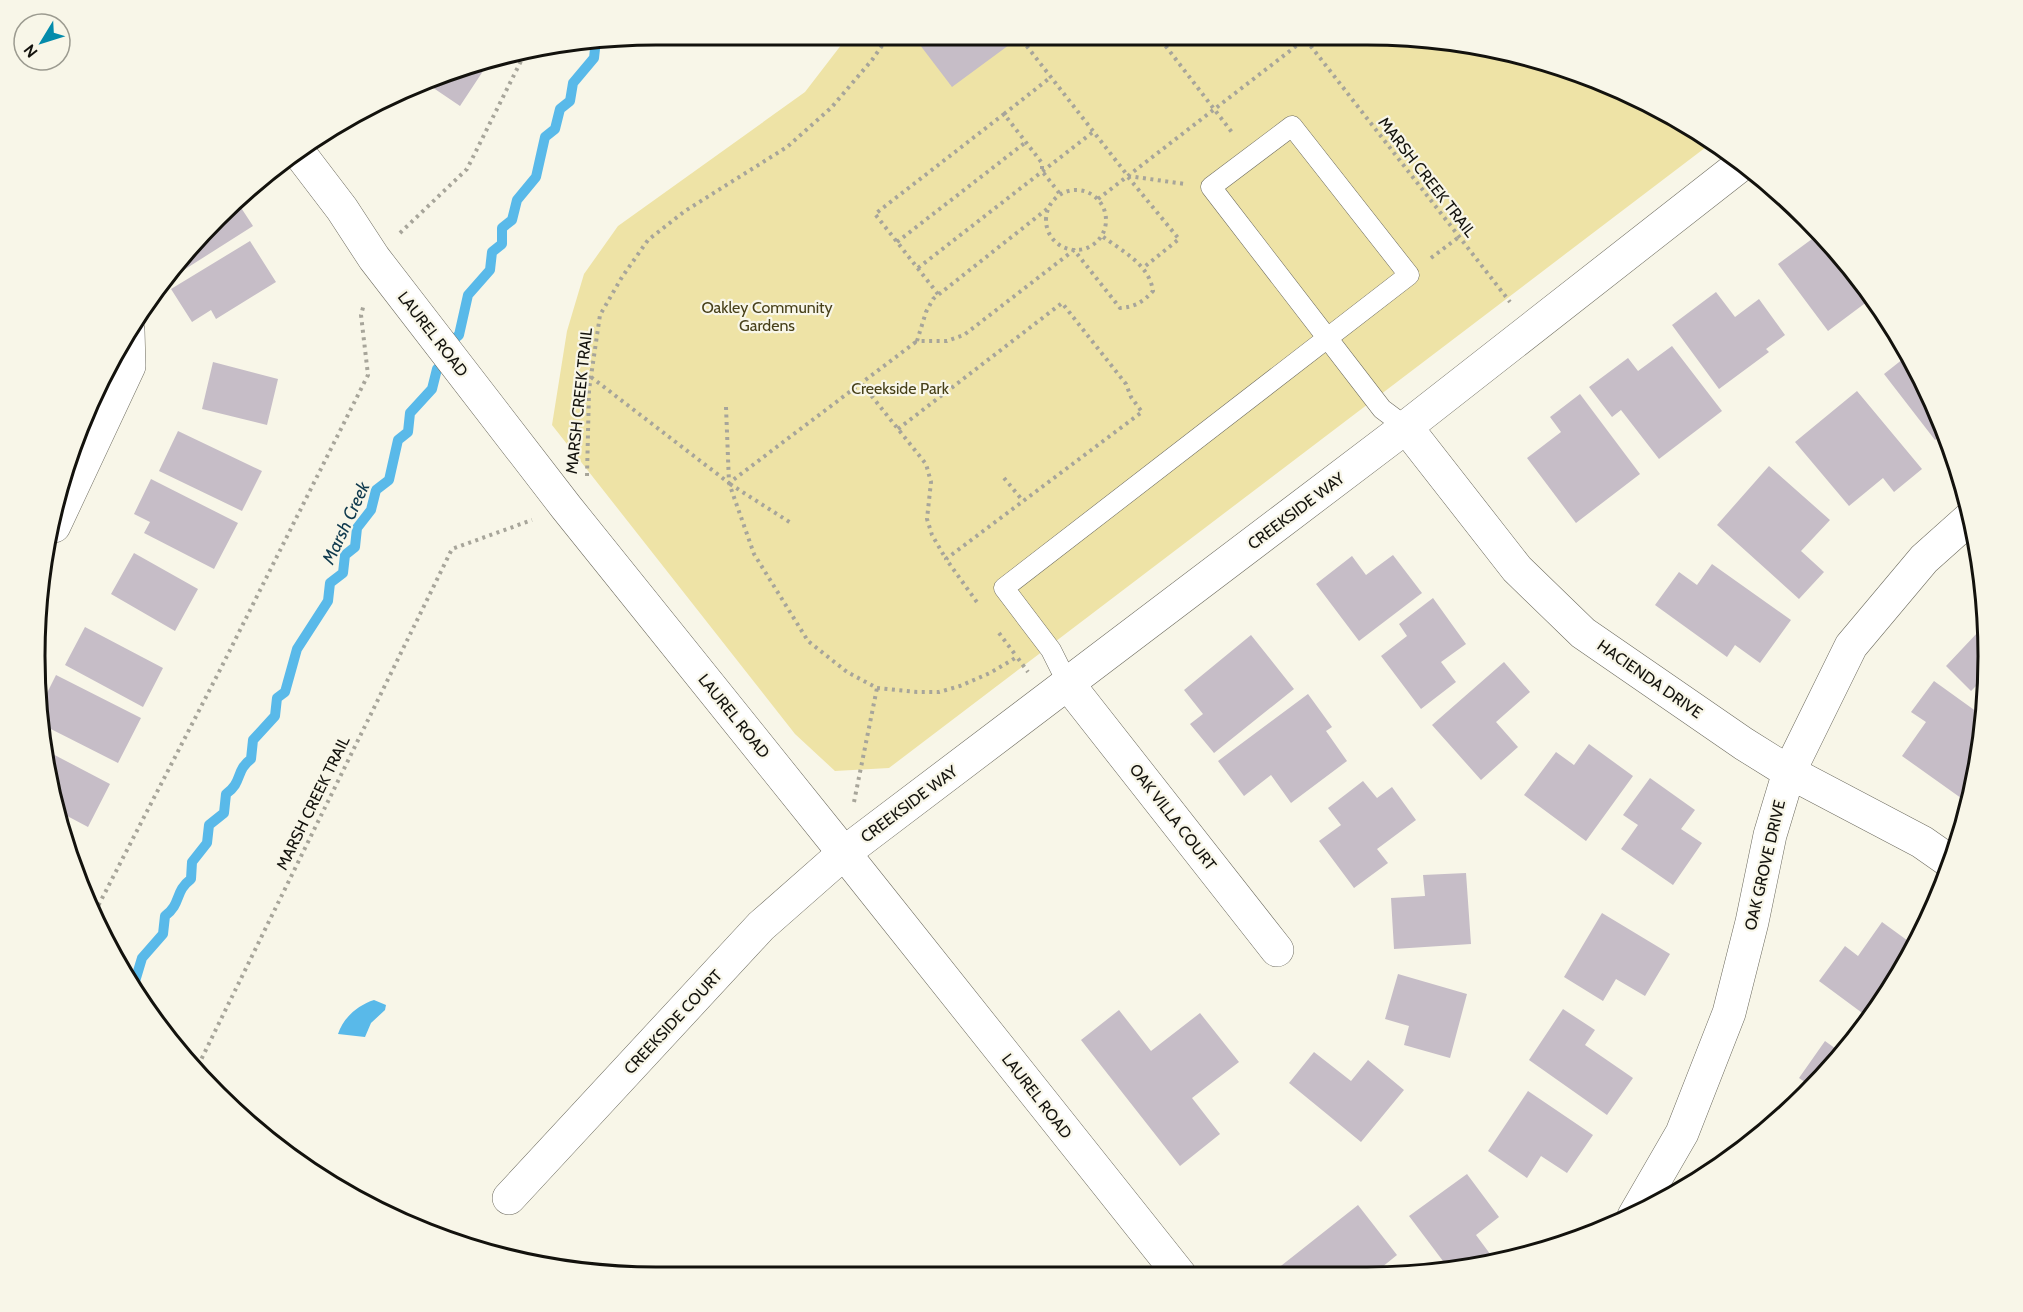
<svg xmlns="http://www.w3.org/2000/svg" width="2023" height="1312" font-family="Cabin,sans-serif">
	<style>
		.green { fill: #eee3a6 }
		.water { fill: #59b9e9 }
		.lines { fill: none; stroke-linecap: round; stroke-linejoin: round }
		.stream { stroke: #59b9e9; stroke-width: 10 }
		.building { fill: #c6bdc7 }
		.service-casing { stroke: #6d6b5f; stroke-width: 21 }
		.minor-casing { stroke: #6d6b5f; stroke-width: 34 }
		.tertiary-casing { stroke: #6d6b5f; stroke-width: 34 }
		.path { stroke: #a7a59a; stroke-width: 4; stroke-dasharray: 3 4.5; stroke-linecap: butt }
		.service { stroke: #fff; stroke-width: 20 }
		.minor { stroke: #fff; stroke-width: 33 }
		.tertiary { stroke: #fff; stroke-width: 33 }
		.labels { text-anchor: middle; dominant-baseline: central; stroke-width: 4.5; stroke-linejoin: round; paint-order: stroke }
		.street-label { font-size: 16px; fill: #13120d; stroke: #f8f6e8 }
		.park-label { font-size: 16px; fill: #474019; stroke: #f8f6e8 }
		.water-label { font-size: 18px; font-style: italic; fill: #0e394d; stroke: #f8f6e8 }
		.rim { fill: none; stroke: #13120d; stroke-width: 3 }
	</style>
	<rect width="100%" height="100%" fill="#f8f6e8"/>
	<!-- green -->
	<path class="green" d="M845 40H1448L1605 82 1714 141 889 768 835 771 795 734 552 425 567 331 584 274 618 226 805 92Z"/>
	<!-- water -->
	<path class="water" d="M374 1000 386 1005 385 1010 371 1023 365 1037 338 1034C343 1018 358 1005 374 1000Z"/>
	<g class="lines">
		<!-- stream -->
		<path class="stream" d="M133 988 142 958 163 934 165 916C182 903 174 892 191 879L192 862 207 843 209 825 224 813 226 794C243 782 235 771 251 759L253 740 275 716 277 698 285 692 297 649 328 601 330 583 343 573 345 555 355 547 357 528 371 510 376 490 389 480 398 440 408 432 410 413 432 389 437 369 447 361 449 343 459 335 468 295 490 270 492 252 502 244V228L512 220 517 200 536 177 545 137 555 129 560 109 570 101 573 83 594 58 596 40"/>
	</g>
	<!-- building -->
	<path class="building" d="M927 40H1006L1009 45 952 87 920 45Z
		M491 59 460 106 426 83 457 67Z
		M236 200 253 226 168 280 165 275Z
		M1808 222 1860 277 1872 298 1828 331 1778 264 1812 239 1802 226Z
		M250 241 276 282 216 319 211 310 192 322 171 289Z
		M1716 292 1735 317 1759 299 1785 335 1766 349 1769 352 1719 389 1672 325Z
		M1672 346 1722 411 1659 459 1621 410 1612 417 1589 387 1628 358 1638 371Z
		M1908 355 1924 381 1944 433 1935 440 1884 374Z
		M213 362 278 379 267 425 202 409Z
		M1857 391 1922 469 1894 492 1883 478 1849 506 1795 442Z
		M1580 394 1640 474 1576 523 1527 458 1561 432 1550 417Z
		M178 431 262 471 242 511 159 471Z
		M1769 466 1830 520 1801 551 1824 572 1799 599 1717 525Z
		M151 479 238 523 214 569 144 533 150 522 134 514Z
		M134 553 198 589 175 631 111 594Z
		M1393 555 1422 593 1359 641 1316 584 1352 556 1366 575Z
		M1712 564 1791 620 1760 663 1735 645 1727 657 1655 605 1679 572 1697 585Z
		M1433 598 1466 644 1441 662 1456 682 1421 709 1381 656 1407 636 1399 624Z
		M85 627 163 668 143 707 65 665Z
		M1979 631 1986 637 1985 685 1981 681 1971 691 1946 666Z
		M1251 635 1294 689 1214 753 1190 724 1203 714 1184 690Z
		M1504 662 1530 692 1496 722 1518 747 1481 780 1432 725Z
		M56 675 141 718 118 763 39 723V709Z
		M1934 681 1984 717 1983 737 1968 803 1902 756 1926 722 1911 712Z
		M1308 694 1332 727 1326 731 1347 761 1291 803 1271 775 1244 796 1218 761Z
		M1589 744 1633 776 1586 841 1524 795 1556 752 1574 765Z
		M45 750 110 784 88 827 54 809 43 753Z
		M1650 778 1695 810 1681 829 1702 843 1673 885 1621 849 1638 825 1623 815Z
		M1363 781 1377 798 1392 787 1416 820 1377 849 1388 863 1354 888 1319 841 1341 825 1328 808Z
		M1466 873 1471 944 1394 949 1391 898 1425 896 1423 875Z
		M1602 913 1670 954 1645 996 1616 979 1603 1001 1564 977Z
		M1882 922 1915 946 1905 966 1869 1018 1819 981 1845 946 1858 956Z
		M1398 974 1467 994 1450 1058 1404 1045 1409 1026 1385 1019Z
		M1563 1009 1595 1030 1585 1045 1633 1078 1607 1115 1529 1060Z
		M1119 1010 1151 1051 1200 1013 1239 1062 1192 1098 1220 1134 1180 1166 1081 1040Z
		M1825 1041 1843 1054 1834 1066 1812 1087 1799 1078Z
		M1314 1052 1351 1081 1368 1060 1404 1090 1361 1142 1289 1083Z
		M1528 1091 1593 1135 1567 1173 1541 1156 1527 1178 1488 1151Z
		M1467 1174 1499 1217 1476 1235 1496 1262 1449 1269 1409 1216Z
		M1358 1205 1397 1255 1371 1276H1274L1272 1273Z"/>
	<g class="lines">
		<defs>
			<path id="service" d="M1068 684 1051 650 1004 588 1409 275 1292 126 1211 187 1382 409 1406 427"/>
			<path id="minor" d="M1406 427 1517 569 1583 633 1744 744 1789 772 1922 842 1952 863
				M54 526 129 366 128 330
				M1068 684 1277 950
				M509 1198 761 926 844 853 1406 427 1743 163
				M1634 1216 1682 1133 1729 1013 1752 922 1770 835 1789 772 1851 646 1924 559 1971 517"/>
			<path id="tertiary" d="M297 150 342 209 374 258 566 507 844 853 1180 1275"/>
		</defs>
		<!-- service casing -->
		<use href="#service" class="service-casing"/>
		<!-- minor casing -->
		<use href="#minor" class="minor-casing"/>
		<!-- tertiary casing -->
		<use href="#tertiary" class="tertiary-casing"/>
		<!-- path -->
		<path class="path" d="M1022 40 1128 176 1185 184
			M1109 40 1119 44 1145 40
			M1161 40 1234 135
			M1306 40 1510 302
			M1004 114 1051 77
			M1128 177 1179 239 1143 268
			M1046 220a30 30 0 1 1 60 0a30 30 0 1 1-60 0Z
			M1098 199 1304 40
			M1047 209 933 299 926 312 917 341H947L964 335 1074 250 1120 308C1135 307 1143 302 1153 291 1149 264 1122 251 1102 236
			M400 233 467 169 526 51
			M897 242 1026 142
			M1431 258 1459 237
			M918 268 1093 132
			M938 294 875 214 1004 114 1042 163V171L1060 194
			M591 377 729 483 917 341
			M862 384 926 464 931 482 927 519 932 535 946 559
			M726 407 729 483 754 554 808 641 847 672 877 688 917 692H939L960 686 990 673 1017 657 1028 672
			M898 429 1062 303 1126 384 1131 397 1142 412 946 559 979 605
			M587 476 589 390 600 315 622 277 648 240 685 211 787 147 831 108 872 60 886 40
			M1004 478 1023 501
			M730 484 791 523
			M999 633 1017 657
			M854 802 877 688
			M95 912 222 666 368 375 361 315 364 304
			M195 1072 452 549 532 520"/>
		<!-- service -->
		<use href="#service" class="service"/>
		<!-- minor -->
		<use href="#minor" class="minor"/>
		<!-- tertiary -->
		<use href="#tertiary" class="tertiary"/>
	</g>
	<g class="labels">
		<!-- street labels -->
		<g class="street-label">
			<text transform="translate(1427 177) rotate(52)">MARSH CREEK TRAIL</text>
			<text transform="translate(433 334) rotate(52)">LAUREL ROAD</text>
			<text transform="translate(579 401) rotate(-84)">MARSH CREEK TRAIL</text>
			<text transform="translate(1296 511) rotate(-37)">CREEKSIDE WAY</text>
			<text transform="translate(1650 679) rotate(35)">HACIENDA DRIVE</text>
			<text transform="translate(734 716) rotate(51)">LAUREL ROAD</text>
			<text transform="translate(313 803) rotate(-64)">MARSH CREEK TRAIL</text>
			<text transform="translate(909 804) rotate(-37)">CREEKSIDE WAY</text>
			<text transform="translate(1173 817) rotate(52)">OAK VILLA COURT</text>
			<text transform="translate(1765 865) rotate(-77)">OAK GROVE DRIVE</text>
			<text transform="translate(673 1022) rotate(-47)">CREEKSIDE COURT</text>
			<text transform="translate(1037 1096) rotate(52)">LAUREL ROAD</text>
		</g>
		<!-- park labels -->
		<g class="park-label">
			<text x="767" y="307">Oakley Community<tspan x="767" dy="18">Gardens</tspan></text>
			<text x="900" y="388">Creekside Park</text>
		</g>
		<!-- water labels -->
		<g class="water-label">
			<text transform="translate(346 523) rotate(-65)">Marsh Creek</text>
		</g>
	</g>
	<!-- crop -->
	<path d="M0 0H2023V1312H0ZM656 45H1367A611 611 0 0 1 1978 656V656A611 611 0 0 1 1367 1267H656A611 611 0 0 1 45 656V656A611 611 0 0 1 656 45Z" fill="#f8f6e8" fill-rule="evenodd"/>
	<path class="rim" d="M656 45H1367A611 611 0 0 1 1978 656V656A611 611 0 0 1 1367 1267H656A611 611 0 0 1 45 656V656A611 611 0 0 1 656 45Z"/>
	<!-- north arrow -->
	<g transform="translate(42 42) rotate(232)"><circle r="28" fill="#f8f6e8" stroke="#9c9b90" stroke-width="1.5"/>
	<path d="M0-4.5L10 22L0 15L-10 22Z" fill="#048bab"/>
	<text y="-9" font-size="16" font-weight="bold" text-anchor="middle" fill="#13120d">N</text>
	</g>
</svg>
